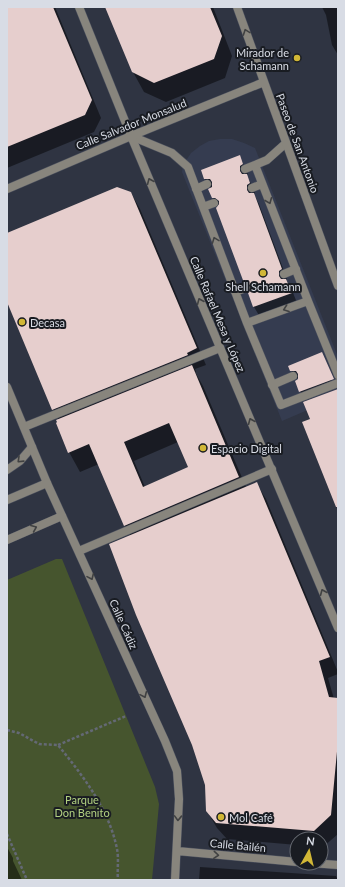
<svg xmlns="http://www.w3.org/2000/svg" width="345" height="887" font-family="Lato,sans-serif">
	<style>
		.built { fill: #353c50 }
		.green { fill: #46552e }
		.shadow { fill: #0007; fill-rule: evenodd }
		.building { fill: #e6cecd; fill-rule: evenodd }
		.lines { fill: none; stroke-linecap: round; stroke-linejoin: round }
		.service-casing { stroke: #4d525f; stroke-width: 9 }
		.pedestrian-casing { stroke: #4d525f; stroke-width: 9 }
		.minor-casing { stroke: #4d525f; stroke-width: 9 }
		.tertiary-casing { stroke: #4d525f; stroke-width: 9 }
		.path { stroke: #646975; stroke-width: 2.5; stroke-dasharray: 3 2; stroke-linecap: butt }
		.service { stroke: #88857d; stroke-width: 8 }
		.pedestrian { stroke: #88857d; stroke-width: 8 }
		.minor { stroke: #88857d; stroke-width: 8 }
		.tertiary { stroke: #88857d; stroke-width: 8 }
		.oneway { stroke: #404142 }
		.poi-dot { fill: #d1b736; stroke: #191c22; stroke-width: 1.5 }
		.labels { text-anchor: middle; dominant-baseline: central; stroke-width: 4; stroke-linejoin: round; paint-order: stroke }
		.poi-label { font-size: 11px; fill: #d8dce5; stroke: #191c22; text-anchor: start }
		.street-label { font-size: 11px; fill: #d8dce5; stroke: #191c22 }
		.park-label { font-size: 11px; fill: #b2d181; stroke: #191c22 }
	</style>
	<rect width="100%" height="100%" fill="#2f3442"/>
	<!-- built -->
	<path class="built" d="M220 139H232L244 143 255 148 338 357V397L282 421 182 172 183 165 191 153 200 146 209 141Z"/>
	<!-- green -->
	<path class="green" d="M56 559H62L155 787 159 804 152 880H7V580Z"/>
	<!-- shadow -->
	<path class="shadow" d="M7 7H55L101 118 94 132 7 168Z
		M106 7H213L232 56 225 78 166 102 144 92 133 72Z
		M322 7H338V55L332 45 326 15Z
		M239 157 245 167 248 174 246 176 252 185 255 193 254 194 259 204 287 279 286 280 292 290 297 303 260 317 254 307 249 294 250 292 244 283 218 207 213 198 211 189 205 179Z
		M131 193 140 209 206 365 195 369 196 372H195L203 386 246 487 256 483 266 499 338 672V674L328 678 334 699 338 701V834L323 847H321V839H297V845L227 839 217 828 207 811 206 785 131 536 125 526 99 464 80 472 69 452 59 420 53 409 7 301V234ZM178 442 189 468 145 487 134 461Z
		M289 366 331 380 333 388 304 399 296 382 300 378H296Z
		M7 847 13 858V861L22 880H7Z
		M200 867 336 876 338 880H199Z"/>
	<!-- building -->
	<path class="building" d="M7 7H53L92 100 85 115 7 147Z
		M105 7H210L222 36 214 59 154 83 132 72Z
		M240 155 243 164 240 166V171L242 174H247L250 183 247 185V190L249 193H254L282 269 279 271V276L281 279H286L292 293 253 307 248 293 251 289V286L247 283H244L216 208 219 204V201L215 198H212L208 189 212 187V182L210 179H204L201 170Z
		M117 187 131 192 197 348 187 353 188 355 52 410 7 302V233Z
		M322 352 334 379 299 392 295 381 298 379V374L296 371H290L288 366Z
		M192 365 239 477 124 526 89 444 68 453 56 423 57 422 56 420ZM169 423 188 467 143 487 124 442Z
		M338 389V507H336L302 422 310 419 303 402Z
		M257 482 330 657 319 661 329 697 338 698V741L331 815 314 831 216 823 206 811 205 785 192 745 136 615 109 544Z"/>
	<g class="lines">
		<defs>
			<path id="service" d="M131 136 172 153 188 167 247 323 308 301 255 165
				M245 169 267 160 286 143
				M252 188 262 184
				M196 189 207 184
				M203 207 214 203
				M284 274 296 269
				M235 292 246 288
				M308 301 338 375
				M247 323 281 405 338 383
				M272 385 293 376
				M7 470 20 461 32 447"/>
			<path id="pedestrian" d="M24 427 220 348
				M79 551 272 469"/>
			<path id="minor" d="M79 7 131 136 338 628
				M237 7 338 286
				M7 189 131 136 264 82
				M7 387 47 483 165 741 177 771 179 799 175 880
				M177 851 297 862
				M311 863 338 865"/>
			<path id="tertiary" d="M7 500 47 483
				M7 540 62 516"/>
		</defs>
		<!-- service casing -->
		<use href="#service" class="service-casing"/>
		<!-- pedestrian casing -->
		<use href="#pedestrian" class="pedestrian-casing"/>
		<!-- minor casing -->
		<use href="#minor" class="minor-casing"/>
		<!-- tertiary casing -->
		<use href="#tertiary" class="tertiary-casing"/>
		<!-- path -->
		<path class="path" d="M7 730 19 733 39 744 58 745C83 776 109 809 117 849 119 859 117 870 118 880
			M58 745 126 716
			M7 834 27 880"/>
		<!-- service -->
		<use href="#service" class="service"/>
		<!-- pedestrian -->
		<use href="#pedestrian" class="pedestrian"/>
		<!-- minor -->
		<use href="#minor" class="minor"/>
		<!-- tertiary -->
		<use href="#tertiary" class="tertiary"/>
	</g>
	<!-- one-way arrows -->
	<defs><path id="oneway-chevron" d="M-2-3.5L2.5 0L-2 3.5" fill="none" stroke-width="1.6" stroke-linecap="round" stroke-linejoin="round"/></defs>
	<g class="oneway">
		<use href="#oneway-chevron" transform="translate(246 32) rotate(-110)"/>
		<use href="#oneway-chevron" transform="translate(150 181) rotate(-113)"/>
		<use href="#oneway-chevron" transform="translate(269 201) rotate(68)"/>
		<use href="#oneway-chevron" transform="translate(215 240) rotate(-111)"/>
		<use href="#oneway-chevron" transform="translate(200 301) rotate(-113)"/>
		<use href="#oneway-chevron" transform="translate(286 309) rotate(160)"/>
		<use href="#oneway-chevron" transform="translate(251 421) rotate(-113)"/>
		<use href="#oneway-chevron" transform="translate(20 460) rotate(136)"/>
		<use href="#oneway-chevron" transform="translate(34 528) rotate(-23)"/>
		<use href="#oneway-chevron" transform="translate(91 577) rotate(66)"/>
		<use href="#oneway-chevron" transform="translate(323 592) rotate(-113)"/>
		<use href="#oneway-chevron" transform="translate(144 695) rotate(66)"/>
		<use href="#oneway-chevron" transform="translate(178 818) rotate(92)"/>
		<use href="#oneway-chevron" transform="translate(216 855) rotate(5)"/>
	</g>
	<!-- markers -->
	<g class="poi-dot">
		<circle cx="297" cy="58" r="4"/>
		<circle cx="263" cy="273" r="4"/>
		<circle cx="22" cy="322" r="4"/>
		<circle cx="203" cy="448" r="4"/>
		<circle cx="221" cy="817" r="4"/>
	</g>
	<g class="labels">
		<!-- poi labels -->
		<g class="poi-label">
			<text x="289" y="52" text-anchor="end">Mirador de<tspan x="289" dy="13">Schamann</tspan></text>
			<text x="263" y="286" text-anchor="middle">Shell Schamann</text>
			<text x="30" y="322">Decasa</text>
			<text x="211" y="448">Espacio Digital</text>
			<text x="229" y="817">Mol Café</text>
		</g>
		<!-- street labels -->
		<g class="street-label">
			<text transform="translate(131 124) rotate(-22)">Calle Salvador Monsalud</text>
			<text transform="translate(298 143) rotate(70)">Paseo de San Antonio</text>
			<text transform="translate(218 314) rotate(67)">Calle Rafael Mesa y López</text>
			<text transform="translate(124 624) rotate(66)">Calle Cádiz</text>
			<text transform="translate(238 845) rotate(5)">Calle Bailén</text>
		</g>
		<!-- park labels -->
		<g class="park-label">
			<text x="82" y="799">Parque<tspan x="82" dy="13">Don Benito</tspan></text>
		</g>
	</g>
	<!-- border -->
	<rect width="345" height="887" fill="none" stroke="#d8dce5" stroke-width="16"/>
	<!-- north arrow -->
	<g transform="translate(309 851) rotate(8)"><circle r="19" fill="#191c22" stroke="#656970"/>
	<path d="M0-3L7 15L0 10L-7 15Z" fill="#d1b736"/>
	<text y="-6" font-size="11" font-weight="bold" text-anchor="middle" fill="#d8dce5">N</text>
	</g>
</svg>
